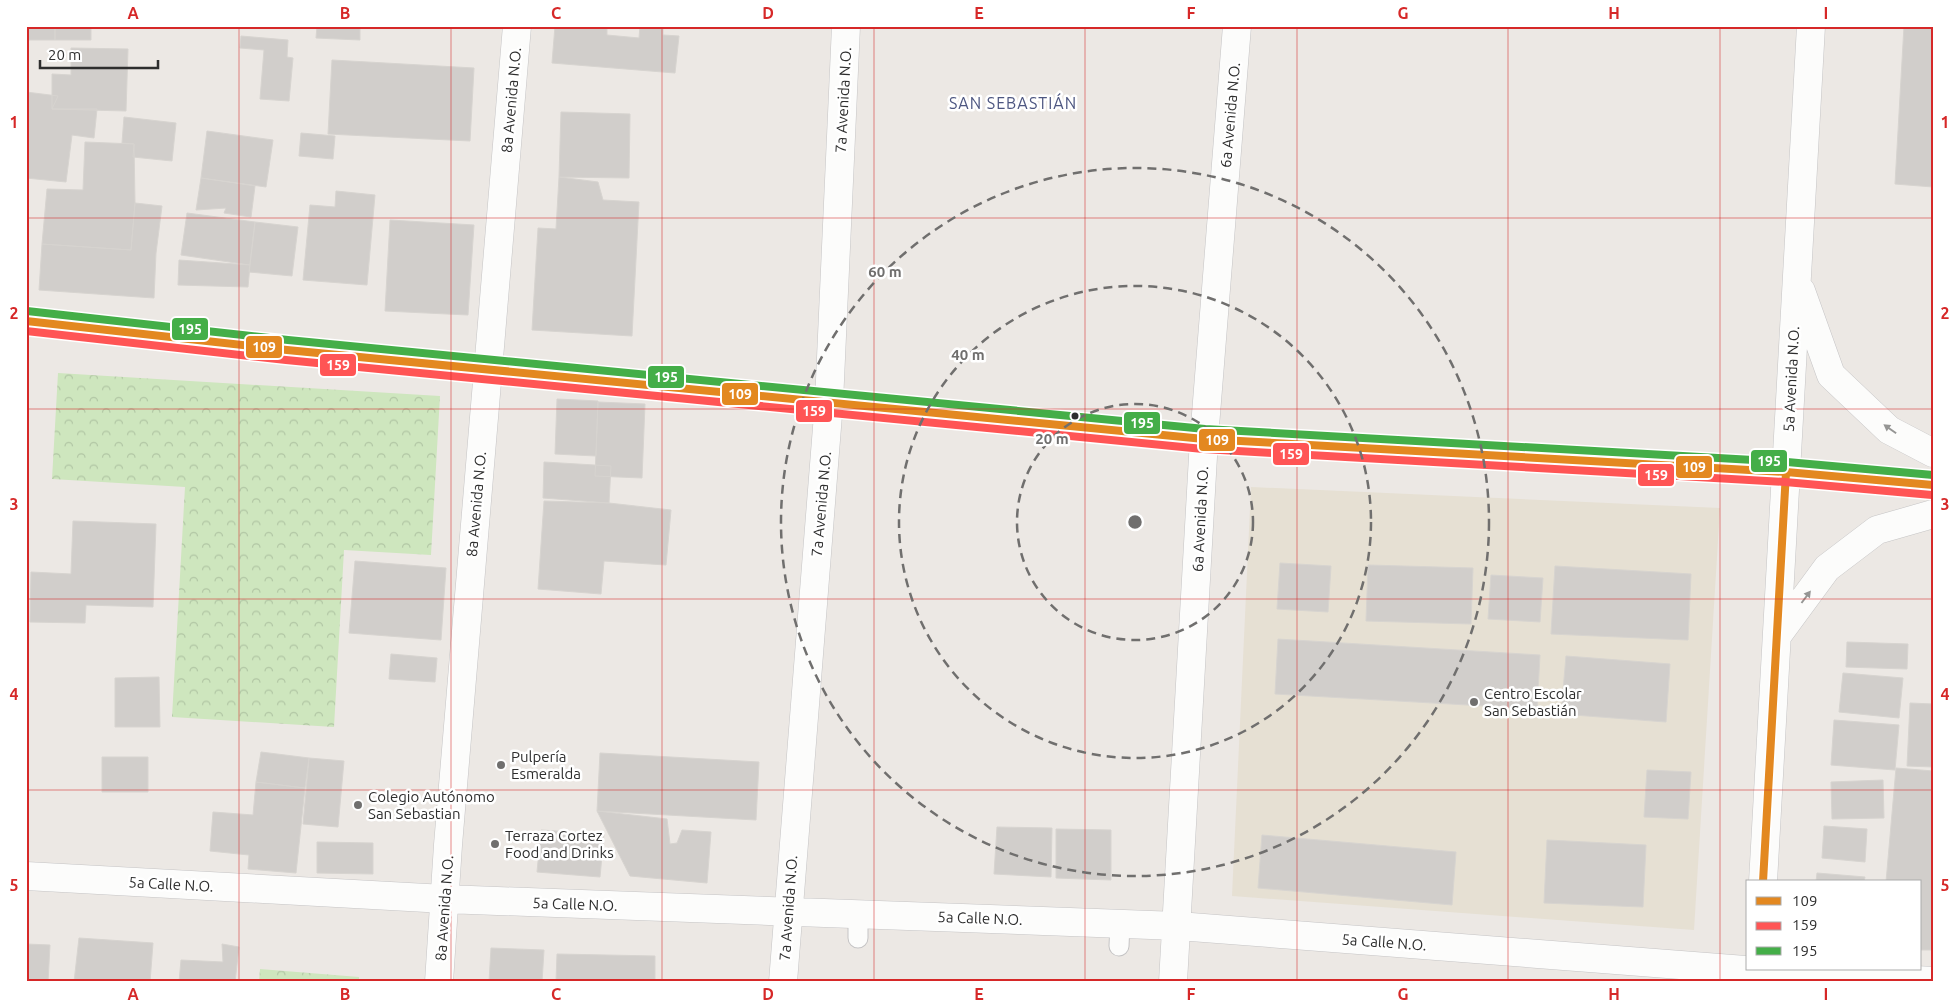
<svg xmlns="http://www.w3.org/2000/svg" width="1959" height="1008" font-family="Ubuntu,sans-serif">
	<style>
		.education { fill: #e6e0d3 }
		.park { fill: url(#park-crowns) }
		.building { fill: #d1cecb; stroke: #d7d4d0 }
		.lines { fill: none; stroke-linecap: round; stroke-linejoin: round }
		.service-casing { stroke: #c5c4c5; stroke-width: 21 }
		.minor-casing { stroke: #c5c4c5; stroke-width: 29 }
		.tertiary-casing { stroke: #c5c4c5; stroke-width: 29 }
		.service { stroke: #fcfcfb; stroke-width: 19 }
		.minor { stroke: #fcfcfb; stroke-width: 28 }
		.tertiary { stroke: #fcfcfb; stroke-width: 28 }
		.bus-1-casing { stroke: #fff; stroke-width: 11 }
		.bus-2-casing { stroke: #fff; stroke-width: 11 }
		.bus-3-casing { stroke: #fff; stroke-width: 11 }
		.bus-1 { stroke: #e38820; stroke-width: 8 }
		.bus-2 { stroke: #f55; stroke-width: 8 }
		.bus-3 { stroke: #44ae48; stroke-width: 8 }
		.oneway { fill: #959594 }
		.grid { fill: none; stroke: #d62828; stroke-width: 1; stroke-opacity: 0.55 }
		.ring { fill: none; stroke: #706f6e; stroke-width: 2.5; stroke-dasharray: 9 6 }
		.bus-dot { fill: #2e2e2e; stroke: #fff; stroke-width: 2 }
		.poi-dot { fill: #706f6e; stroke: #fff; stroke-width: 2 }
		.labels { text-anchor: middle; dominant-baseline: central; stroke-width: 5; stroke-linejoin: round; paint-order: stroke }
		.street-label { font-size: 15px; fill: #2e2e2e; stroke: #fff }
		.poi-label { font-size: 15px; fill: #2e2e2e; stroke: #fff; text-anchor: start }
		.neighbourhood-label { font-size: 16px; letter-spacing: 1px; fill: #4d5680; stroke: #fff }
		.centre { fill: #706f6e; stroke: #fff; stroke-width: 2.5 }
		.ring-label { font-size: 15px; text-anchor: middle; font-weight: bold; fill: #706f6e; stroke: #fff; stroke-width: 5; stroke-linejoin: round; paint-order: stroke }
		.line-badge { stroke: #fff; stroke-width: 2 }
		.badge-label { font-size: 14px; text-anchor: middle; font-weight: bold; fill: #fff }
		.neatline { fill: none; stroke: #d62828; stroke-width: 2 }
		.grid-label { font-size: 16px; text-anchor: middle; font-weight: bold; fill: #d62828 }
	</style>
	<defs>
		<pattern id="park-crowns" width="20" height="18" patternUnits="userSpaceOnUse" patternTransform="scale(1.25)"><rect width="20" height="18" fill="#cee6be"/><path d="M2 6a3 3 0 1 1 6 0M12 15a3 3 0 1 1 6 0" fill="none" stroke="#b1c6a4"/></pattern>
	</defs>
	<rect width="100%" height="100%" fill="#ece8e4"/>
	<!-- education -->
	<path class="education" d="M1251 487 1720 508 1694 930 1232 896Z"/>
	<!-- park -->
	<path class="park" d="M58 373 440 396 431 555 344 550 334 727 172 717 185 487 52 479Z
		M260 969 359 977V982H259Z"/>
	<!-- building -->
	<path class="building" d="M26 26H55V40H26Z
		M55 26H91V40H55Z
		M317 26H360V40L316 38Z
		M555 26H607V35L639 38 640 26H663V35L679 36 675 73 552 63Z
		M1904 26H1933V187L1895 184Z
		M241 36 288 40 287 57 293 58 289 101 260 99 264 50 240 48Z
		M71 48 128 49 126 111 52 109V74L71 75Z
		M332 60 474 68 470 141 328 134Z
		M26 92 58 96 52 109H97L94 138 72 135 66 182 26 178Z
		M561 112 630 114 629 178 559 177Z
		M124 117 176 123 172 161 133 157 134 144 122 143Z
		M207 131 273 140 266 187 201 178Z
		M301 133 335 136 333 159 299 156Z
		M85 142 134 144 135 203 131 250 42 244 47 189 83 190Z
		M559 177 598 182 603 200 639 202 632 336 532 330 538 228 556 229Z
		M201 178 255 186 251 217 224 213 226 208 196 210Z
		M336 191 375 195 367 285 303 280 310 205 335 207Z
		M135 203 162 206 156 253 154 298 39 290 42 244 131 250Z
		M187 213 255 222 250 265 181 255Z
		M390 220 474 225 468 315 385 311Z
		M255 222 298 227 292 276 249 272Z
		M179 260 250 265 248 287 178 285Z
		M557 399 598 401 596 456 555 454Z
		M598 402 645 404 642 478 595 476Z
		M544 462 611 466 609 503 543 498Z
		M544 501 609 503 671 510 666 565 604 561 601 594 538 589Z
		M73 521 156 524 153 607 86 605 85 623 30 622 31 572 71 574Z
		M355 561 446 568 441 640 349 633Z
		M1280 563 1331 566 1328 612 1277 609Z
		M1368 565 1473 568 1471 624 1366 621Z
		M1555 566 1691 574 1688 640 1551 634Z
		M1491 575 1543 578 1540 622 1488 619Z
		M1278 639 1540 655 1537 709 1275 694Z
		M1847 642 1908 644 1907 669 1846 667Z
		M391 654 437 658 435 682 389 679Z
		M1566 656 1670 664 1666 722 1561 714Z
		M1843 673 1903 678 1899 718 1839 712Z
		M159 677 160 727H115V678Z
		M1910 703 1933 704V767L1907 766Z
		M1834 720 1899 725 1895 770 1831 765Z
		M261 752 309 758 305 788 256 782Z
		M600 753 759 762 756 820 597 811Z
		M102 757H148V792H102Z
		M309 758 344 761 338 827 303 824Z
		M1896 768 1933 771 1931 950H1920V882H1886Z
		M1647 770 1691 772 1688 819 1644 817Z
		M1883 780 1884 818 1832 819 1831 782Z
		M256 782 305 788 296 873 248 869 249 855 210 851 213 812 253 815Z
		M597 811 667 819 670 844 677 843 682 830 711 832 707 883 630 876Z
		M1824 826 1867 829 1865 862 1822 858Z
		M997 827 1052 828 1051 877 994 874Z
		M1056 829 1111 830V880L1056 878Z
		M541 830 604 834 600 877 537 872Z
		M1262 835 1456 852 1452 905 1258 888Z
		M1547 840 1646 845 1643 907 1544 903Z
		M317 842 373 843V874L317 873Z
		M1817 873 1865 877 1864 882H1816Z
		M79 938 153 943 150 982H74Z
		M26 944 50 945 48 982H26Z
		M222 944 239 947 235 982H179L181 960 223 962Z
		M491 948 544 950 542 982H489Z
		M557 954 655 956V982H556Z"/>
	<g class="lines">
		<defs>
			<path id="service" d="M858 914V938
				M1119 946 1120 924"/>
			<path id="minor" d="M26 876 445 899 1178 926 1758 971 1933 981
				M439 982 448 845 517 26
				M783 982 829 402 846 26
				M1173 982 1204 439 1237 26"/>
			<path id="tertiary" d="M1801 291 1831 375 1889 430 1933 453
				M26 321 287 350 1204 439 1786 472 1933 485
				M1777 636 1827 568 1877 530 1933 514
				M1763 882 1811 26
				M1758 982V969"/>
		</defs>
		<!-- service casing -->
		<use href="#service" class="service-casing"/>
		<!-- minor casing -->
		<use href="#minor" class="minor-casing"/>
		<!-- tertiary casing -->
		<use href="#tertiary" class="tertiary-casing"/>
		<!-- service -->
		<use href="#service" class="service"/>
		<!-- minor -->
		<use href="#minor" class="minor"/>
		<!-- tertiary -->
		<use href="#tertiary" class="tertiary"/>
		<defs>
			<path id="bus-1" d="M26 321 287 350 1204 439 1786 472 1933 485
				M1763 882 1786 472"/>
			<path id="bus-2" d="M26 331 286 360 1203 449 1785 482 1932 495"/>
			<path id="bus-3" d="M27 311 288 340 1205 429 1787 462 1933 475"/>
		</defs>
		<!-- bus-1 casing -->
		<use href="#bus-1" class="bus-1-casing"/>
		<!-- bus-2 casing -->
		<use href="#bus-2" class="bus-2-casing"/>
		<!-- bus-3 casing -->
		<use href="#bus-3" class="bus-3-casing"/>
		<!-- bus-1 -->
		<use href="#bus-1" class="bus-1"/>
		<!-- bus-2 -->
		<use href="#bus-2" class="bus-2"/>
		<!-- bus-3 -->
		<use href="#bus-3" class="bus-3"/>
	</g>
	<!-- one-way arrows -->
	<defs><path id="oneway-solid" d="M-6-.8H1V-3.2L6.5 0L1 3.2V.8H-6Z" transform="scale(1.25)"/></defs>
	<g class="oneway">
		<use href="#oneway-solid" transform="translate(1890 429) rotate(-145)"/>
		<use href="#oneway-solid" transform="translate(1806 597) rotate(-53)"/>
	</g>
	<!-- grid -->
	<path class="grid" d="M239 26V982M451 26V982M662 26V982M874 26V982M1085 26V982M1297 26V982M1508 26V982M1720 26V982M26 218H1933M26 409H1933M26 599H1933M26 790H1933"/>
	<!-- distance rings -->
	<g class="ring">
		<circle cx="1135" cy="522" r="118"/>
		<circle cx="1135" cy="522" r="236"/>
		<circle cx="1135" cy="522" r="354"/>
	</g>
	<!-- markers -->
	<circle class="bus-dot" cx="1075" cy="416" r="4.5"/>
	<g class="poi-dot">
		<circle cx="1474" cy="702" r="5"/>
		<circle cx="501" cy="765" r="5"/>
		<circle cx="358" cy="805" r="5"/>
		<circle cx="495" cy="844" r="5"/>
	</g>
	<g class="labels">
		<!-- street labels -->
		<g class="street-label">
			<text transform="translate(511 100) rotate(-85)">8a Avenida N.O.</text>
			<text transform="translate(843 100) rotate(-87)">7a Avenida N.O.</text>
			<text transform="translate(1230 115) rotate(-85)">6a Avenida N.O.</text>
			<text transform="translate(1791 379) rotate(-87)">5a Avenida N.O.</text>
			<text transform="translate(476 504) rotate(-85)">8a Avenida N.O.</text>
			<text transform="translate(821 504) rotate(-85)">7a Avenida N.O.</text>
			<text transform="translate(1200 519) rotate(-87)">6a Avenida N.O.</text>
			<text transform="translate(171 884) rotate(3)">5a Calle N.O.</text>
			<text transform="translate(575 904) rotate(2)">5a Calle N.O.</text>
			<text transform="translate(444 908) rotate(-86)">8a Avenida N.O.</text>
			<text transform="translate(788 908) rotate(-86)">7a Avenida N.O.</text>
			<text transform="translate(980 918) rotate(2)">5a Calle N.O.</text>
			<text transform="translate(1384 942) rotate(4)">5a Calle N.O.</text>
		</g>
		<!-- poi labels -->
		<g class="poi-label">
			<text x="1484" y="693">Centro Escolar<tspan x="1484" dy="17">San Sebastián</tspan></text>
			<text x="511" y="756">Pulpería<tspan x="511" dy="17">Esmeralda</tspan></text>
			<text x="368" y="796">Colegio Autónomo<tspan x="368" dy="17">San Sebastian</tspan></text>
			<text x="505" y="835">Terraza Cortez<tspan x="505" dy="17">Food and Drinks</tspan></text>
		</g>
		<!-- neighbourhood labels -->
		<g class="neighbourhood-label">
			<text x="1013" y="103">SAN SEBASTIÁN</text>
		</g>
	</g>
	<circle cx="1135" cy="522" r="8" class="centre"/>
	<g class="ring-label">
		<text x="885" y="277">60 m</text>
		<text x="968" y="360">40 m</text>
		<text x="1052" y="444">20 m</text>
	</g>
	<g class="line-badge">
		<rect x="171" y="317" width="38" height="24" rx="5" fill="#44ae48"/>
		<rect x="245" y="335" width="38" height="24" rx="5" fill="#e38820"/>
		<rect x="319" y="353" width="38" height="24" rx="5" fill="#f55"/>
		<rect x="647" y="365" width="38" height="24" rx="5" fill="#44ae48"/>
		<rect x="721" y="382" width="38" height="24" rx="5" fill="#e38820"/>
		<rect x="795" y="399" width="38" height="24" rx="5" fill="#f55"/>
		<rect x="1123" y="411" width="38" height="24" rx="5" fill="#44ae48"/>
		<rect x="1198" y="428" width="38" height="24" rx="5" fill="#e38820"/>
		<rect x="1272" y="442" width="38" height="24" rx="5" fill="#f55"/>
		<rect x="1750" y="449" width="38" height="24" rx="5" fill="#44ae48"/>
		<rect x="1675" y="455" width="38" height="24" rx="5" fill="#e38820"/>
		<rect x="1637" y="463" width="38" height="24" rx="5" fill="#f55"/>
	</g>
	<g class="badge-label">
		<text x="190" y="334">195</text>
		<text x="264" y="352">109</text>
		<text x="338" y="370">159</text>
		<text x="666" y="382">195</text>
		<text x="740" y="399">109</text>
		<text x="814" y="416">159</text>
		<text x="1142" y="428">195</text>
		<text x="1217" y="445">109</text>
		<text x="1291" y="459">159</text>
		<text x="1769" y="466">195</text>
		<text x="1694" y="472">109</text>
		<text x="1656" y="480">159</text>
	</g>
	<!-- border -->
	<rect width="1959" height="1008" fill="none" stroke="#ffffff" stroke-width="55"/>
	<!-- legend -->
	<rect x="1746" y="880" width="175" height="90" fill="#ffffff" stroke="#ababab"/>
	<rect x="1756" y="897" width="25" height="8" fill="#e38820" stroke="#ababab"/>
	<text x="1792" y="906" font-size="15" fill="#2e2e2e">109</text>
	<rect x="1756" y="922" width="25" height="8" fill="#ff5555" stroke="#ababab"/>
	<text x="1792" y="930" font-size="15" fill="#2e2e2e">159</text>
	<rect x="1756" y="947" width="25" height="8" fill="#44ae48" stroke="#ababab"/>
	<text x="1792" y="956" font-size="15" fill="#2e2e2e">195</text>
	<!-- scale -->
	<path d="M40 60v8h118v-8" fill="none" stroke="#2e2e2e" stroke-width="2.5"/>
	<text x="48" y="60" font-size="15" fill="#2e2e2e" stroke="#ffffff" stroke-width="4" paint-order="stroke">20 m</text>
	<rect x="28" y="28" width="1904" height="952" class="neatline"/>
	<g class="grid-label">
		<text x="133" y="19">A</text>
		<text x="345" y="19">B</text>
		<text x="556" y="19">C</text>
		<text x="768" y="19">D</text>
		<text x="979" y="19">E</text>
		<text x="1191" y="19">F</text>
		<text x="1403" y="19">G</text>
		<text x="1614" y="19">H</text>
		<text x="1826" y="19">I</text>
		<text x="14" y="128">1</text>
		<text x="1945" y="128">1</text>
		<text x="14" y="319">2</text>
		<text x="1945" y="319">2</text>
		<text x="14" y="510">3</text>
		<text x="1945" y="510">3</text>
		<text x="14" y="700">4</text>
		<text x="1945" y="700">4</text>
		<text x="14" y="891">5</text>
		<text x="1945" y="891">5</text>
		<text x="133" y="1000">A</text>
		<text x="345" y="1000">B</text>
		<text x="556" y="1000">C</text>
		<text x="768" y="1000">D</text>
		<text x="979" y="1000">E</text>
		<text x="1191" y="1000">F</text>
		<text x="1403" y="1000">G</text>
		<text x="1614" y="1000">H</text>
		<text x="1826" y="1000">I</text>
	</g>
</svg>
